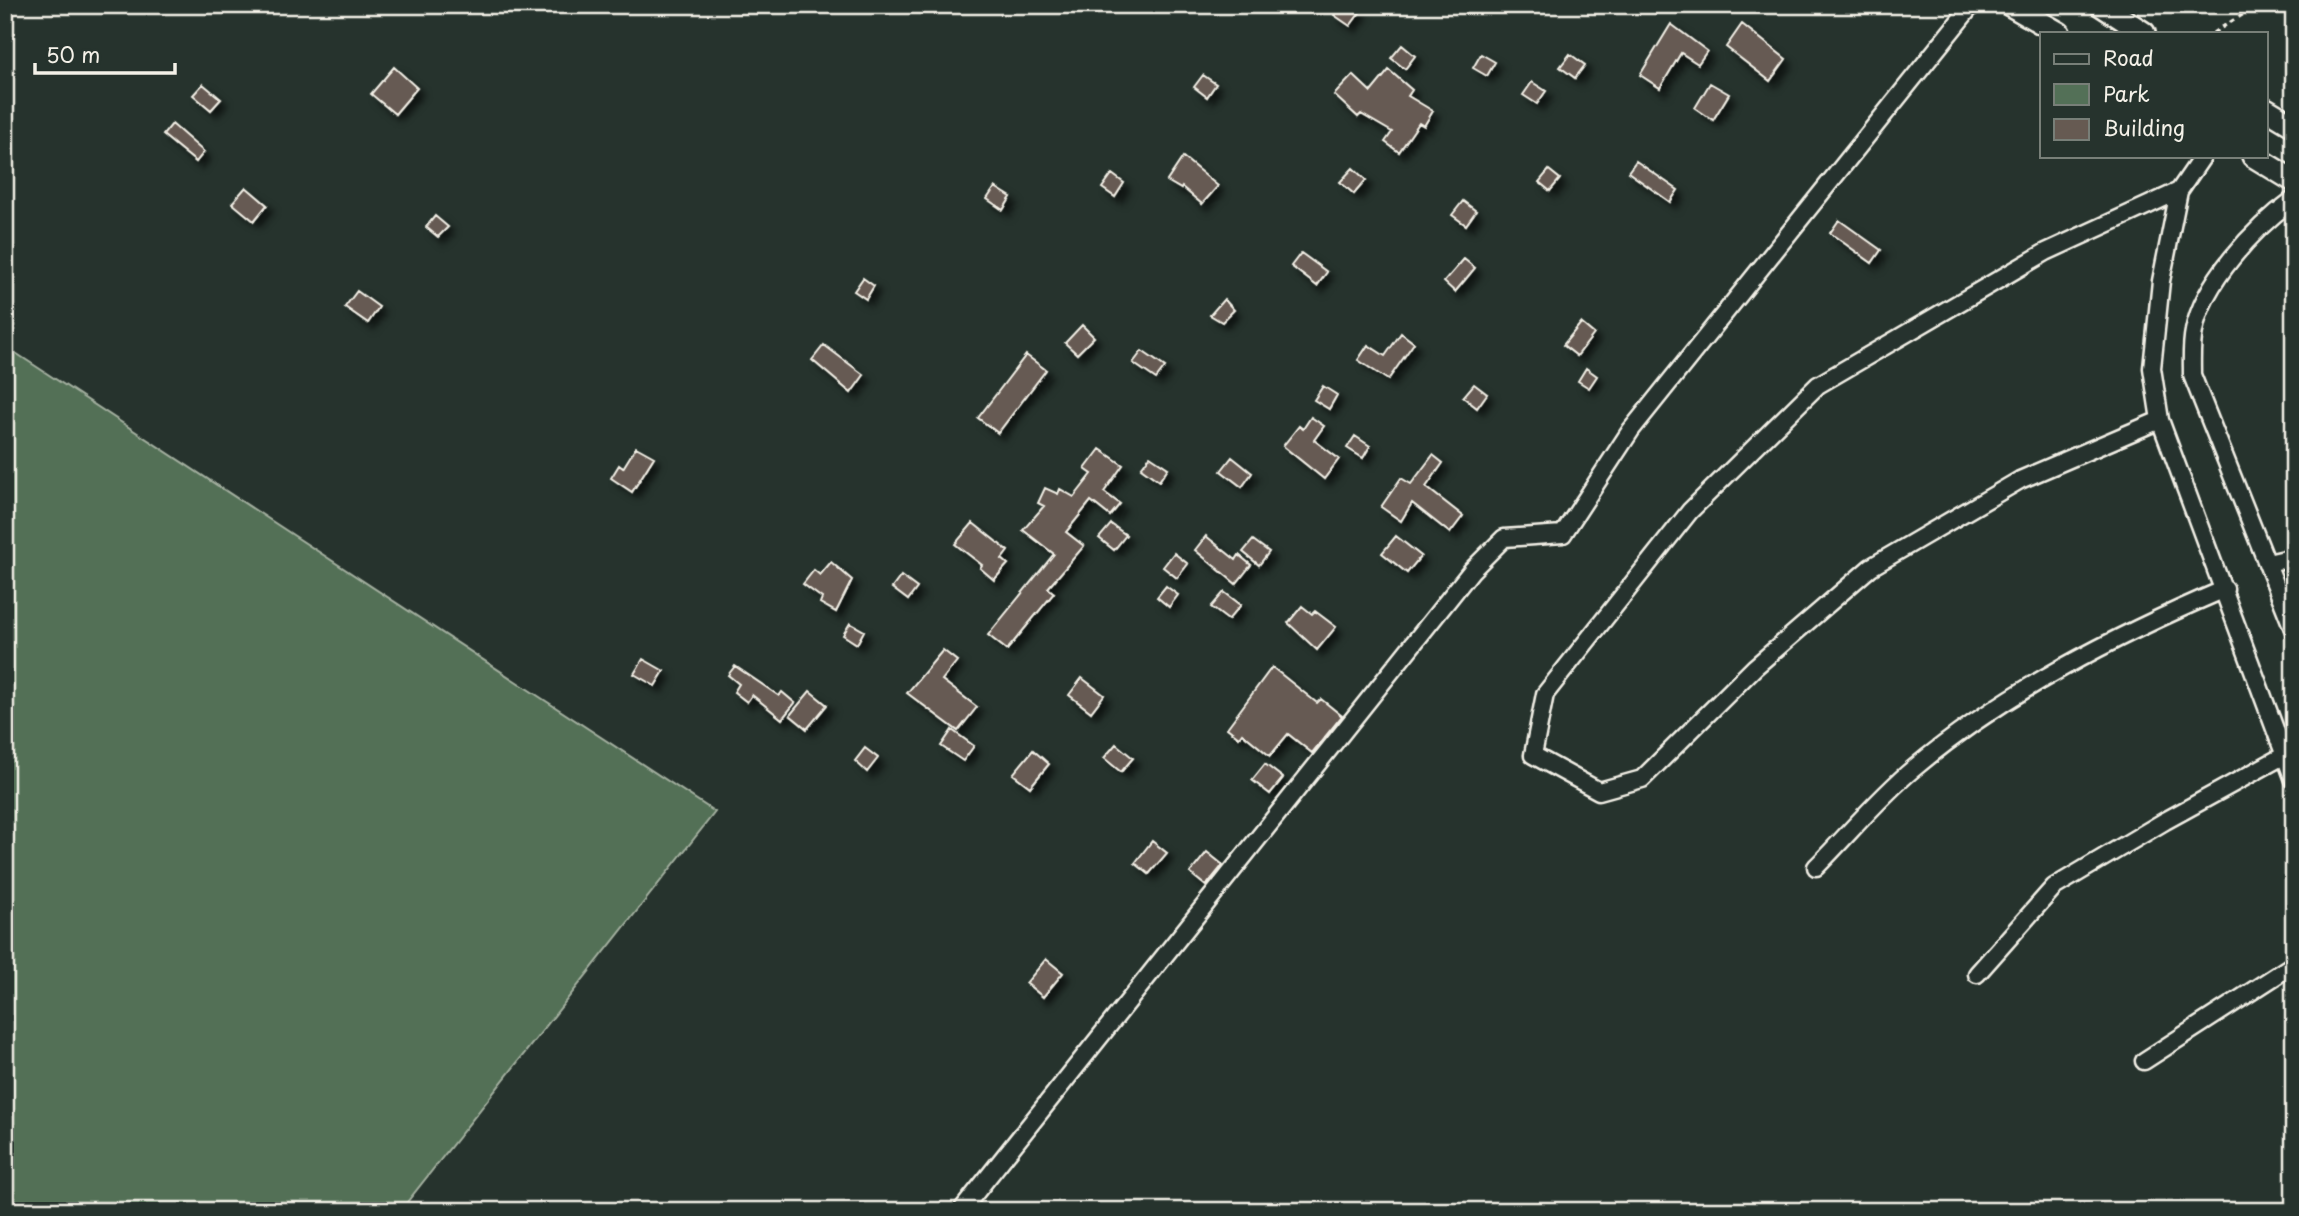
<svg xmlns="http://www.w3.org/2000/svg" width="2299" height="1216" font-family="'Playpen Sans',sans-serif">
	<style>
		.green { fill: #537057; stroke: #a4b0a0; stroke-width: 2 }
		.building { fill: #665a52; stroke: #f4f1e8; stroke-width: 2; filter: url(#shadow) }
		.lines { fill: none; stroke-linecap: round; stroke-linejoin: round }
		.street-casing { stroke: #f4f1e8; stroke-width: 21 }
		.secondary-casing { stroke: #f4f1e8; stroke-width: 26 }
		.path { stroke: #f4f1e8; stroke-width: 3.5; stroke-dasharray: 5 5; stroke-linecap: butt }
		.street { stroke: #26332d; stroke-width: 16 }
		.secondary { stroke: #26332d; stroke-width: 21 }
	</style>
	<defs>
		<filter id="shadow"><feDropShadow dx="6" dy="6" stdDeviation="3.5" flood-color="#0009"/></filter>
	</defs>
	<rect width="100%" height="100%" fill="#26332d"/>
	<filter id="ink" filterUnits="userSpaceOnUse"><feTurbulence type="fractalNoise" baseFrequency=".0143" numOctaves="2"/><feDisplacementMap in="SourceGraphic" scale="14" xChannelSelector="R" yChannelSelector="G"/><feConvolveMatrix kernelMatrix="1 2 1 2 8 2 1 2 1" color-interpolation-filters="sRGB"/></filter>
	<g filter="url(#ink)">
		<!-- green -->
		<path class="green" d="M5 346 715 812 400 1211H5Z"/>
		<!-- building -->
		<path class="building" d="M1341 5H1352L1361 11 1350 26 1334 15Z
			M1671 24 1707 51 1698 64 1681 53 1660 88 1640 75Z
			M1742 24 1786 59 1770 81 1726 47Z
			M1402 45 1415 56 1405 69 1391 58Z
			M1481 54 1495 62 1487 76 1473 68Z
			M1570 54 1585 65 1575 78 1560 67Z
			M394 67 417 88 395 114 371 94Z
			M1389 70 1412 90 1408 96 1433 111 1424 126 1419 123 1399 152 1385 142 1392 132 1361 114 1358 117 1334 95 1353 75 1371 92Z
			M1203 75 1216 84 1207 97 1194 87Z
			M1532 82 1546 91 1537 104 1523 95Z
			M1710 83 1729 94 1713 120 1695 108Z
			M203 84 221 99 211 110 193 95Z
			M172 124 204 152 196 162 163 135Z
			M1183 157 1218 186 1202 204 1182 187 1181 189 1167 181Z
			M1636 161 1678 190 1670 202 1628 172Z
			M1353 168 1366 180 1354 194 1340 182Z
			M1549 170 1560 179 1550 191 1539 182Z
			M1112 174 1124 183 1115 197 1102 188Z
			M246 187 267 205 254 221 232 203Z
			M995 187 1011 197 1003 210 987 199Z
			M1463 201 1476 211 1466 225 1452 215Z
			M435 216 448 227 438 237 426 227Z
			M1839 220 1881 250 1872 263 1830 233Z
			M1301 253 1327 272 1317 286 1291 266Z
			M1464 259 1475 268 1455 292 1444 282Z
			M863 278 874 286 866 299 854 291Z
			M357 291 379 307 368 323 345 307Z
			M1224 299 1234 310 1222 322 1210 315Z
			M1581 323 1594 334 1577 356 1563 345Z
			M1082 325 1094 337 1077 354 1065 343Z
			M1401 333 1414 343 1388 380 1358 360 1368 345 1385 356Z
			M824 345 864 375 851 393 812 360Z
			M1142 351 1165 367 1156 379 1133 363Z
			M1026 355 1046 370 998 433 978 418Z
			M1586 368 1597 376 1589 388 1578 381Z
			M1474 384 1487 394 1477 408 1463 397Z
			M1323 386 1337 395 1329 409 1314 400Z
			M1311 417 1324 426 1314 440 1339 459 1324 479 1283 446 1299 426 1303 429Z
			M1355 436 1370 446 1363 458 1347 448Z
			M636 447 654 457 632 492 611 478 619 465 623 468Z
			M1100 449 1123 465 1104 492 1120 504 1110 516 1091 501 1066 532 1084 546 1048 588 1054 593 1007 650 988 635 1054 554 1023 530 1044 506 1038 503 1045 488 1058 494 1060 489 1074 497 1092 474 1085 469Z
			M1433 455 1443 463 1426 487 1463 516 1450 533 1412 503 1401 521 1381 507 1401 478 1411 484Z
			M1150 456 1168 468 1159 481 1141 468Z
			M1232 457 1252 473 1242 487 1221 471Z
			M973 523 1008 551 1002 559 1008 564 994 580 980 568 982 565 955 544Z
			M1111 524 1126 535 1114 550 1099 538Z
			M1206 536 1236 560 1239 555 1251 565 1236 584 1195 550Z
			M1396 536 1421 556 1407 573 1382 553Z
			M1253 540 1269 552 1259 565 1243 552Z
			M1174 553 1188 564 1177 578 1163 567Z
			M831 562 852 580 836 612 820 603 822 598 803 584 814 570 820 575Z
			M901 576 917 588 908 600 892 588Z
			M1166 586 1178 595 1169 607 1157 597Z
			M1224 592 1241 605 1228 620 1211 607Z
			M1302 606 1312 614 1315 611 1336 627 1317 650 1288 623Z
			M850 623 864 631 857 644 843 635Z
			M943 650 957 661 942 680 977 707 958 731 907 693Z
			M643 659 664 671 655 686 634 674Z
			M735 666 779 696 782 692 795 703 782 719 752 695 747 702 734 692 739 684 728 675Z
			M1272 667 1317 703 1321 699 1342 716 1312 753 1288 734 1270 756 1242 733 1239 737 1227 728Z
			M1082 678 1104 695 1091 712 1069 695Z
			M810 691 827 705 807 729 790 715Z
			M952 730 974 746 963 761 941 746Z
			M1116 744 1133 758 1121 772 1104 758Z
			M865 748 878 758 867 772 855 761Z
			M1033 750 1049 764 1030 787 1013 774Z
			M1265 764 1283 778 1270 794 1252 780Z
			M1152 841 1167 853 1149 874 1135 863Z
			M1207 852 1223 865 1206 886 1190 873Z
			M1046 959 1063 973 1043 997 1026 983Z"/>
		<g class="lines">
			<defs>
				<path id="street" d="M2203 156 2179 191 2161 281 2152 368 2160 420 2294 780
					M2294 199C2254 228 2203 282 2194 331 2191 345 2192 361 2192 375L2294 631
					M2160 420 2020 480 1871 567 1755 667 1642 779 1599 791 1533 755 1545 694 1690 511 1818 385 2046 252 2179 191
					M2268 563 2294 557
					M1816 867C1848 835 1878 798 1913 769 2005 692 2115 636 2225 589
					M1977 974 2054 887 2165 821 2285 755
					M2144 1061 2294 964
					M961 1211 1472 570 1504 538 1563 534 1631 430 1972 5"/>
				<path id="secondary" d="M2010 5 2059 33
					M2101 5 2144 33
					M2266 109 2294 126
					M2253 156 2294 181"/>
			</defs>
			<!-- street casing -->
			<use href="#street" class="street-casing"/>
			<!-- secondary casing -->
			<use href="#secondary" class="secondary-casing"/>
			<!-- path -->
			<path class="path" d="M2213 33 2258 5"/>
			<!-- street -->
			<use href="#street" class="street"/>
			<!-- secondary -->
			<use href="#secondary" class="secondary"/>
		</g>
	</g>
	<!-- margin -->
	<rect width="2299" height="1216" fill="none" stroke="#26332d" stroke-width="28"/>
	<rect x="14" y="14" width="2271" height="1188" fill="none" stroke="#f4f1e8" stroke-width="2.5" filter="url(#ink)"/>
	<!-- legend -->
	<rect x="2040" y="32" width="228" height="126" fill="#26332d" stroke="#787f78" stroke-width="2"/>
	<rect x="2054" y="54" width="35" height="10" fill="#26332d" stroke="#787f78" stroke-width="2"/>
	<text x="2103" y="66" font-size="21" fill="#f4f1e8">Road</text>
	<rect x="2054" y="84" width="35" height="21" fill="#537057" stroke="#787f78" stroke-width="2"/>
	<text x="2103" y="102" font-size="21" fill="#f4f1e8">Park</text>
	<rect x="2054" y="119" width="35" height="21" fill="#665a52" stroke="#787f78" stroke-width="2"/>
	<text x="2103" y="136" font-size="21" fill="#f4f1e8">Building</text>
	<!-- scale -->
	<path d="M35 63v10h140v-10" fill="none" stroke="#f4f1e8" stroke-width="3.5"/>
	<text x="46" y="63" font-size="21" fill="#f4f1e8" stroke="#26332d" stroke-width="5" paint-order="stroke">50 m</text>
</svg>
